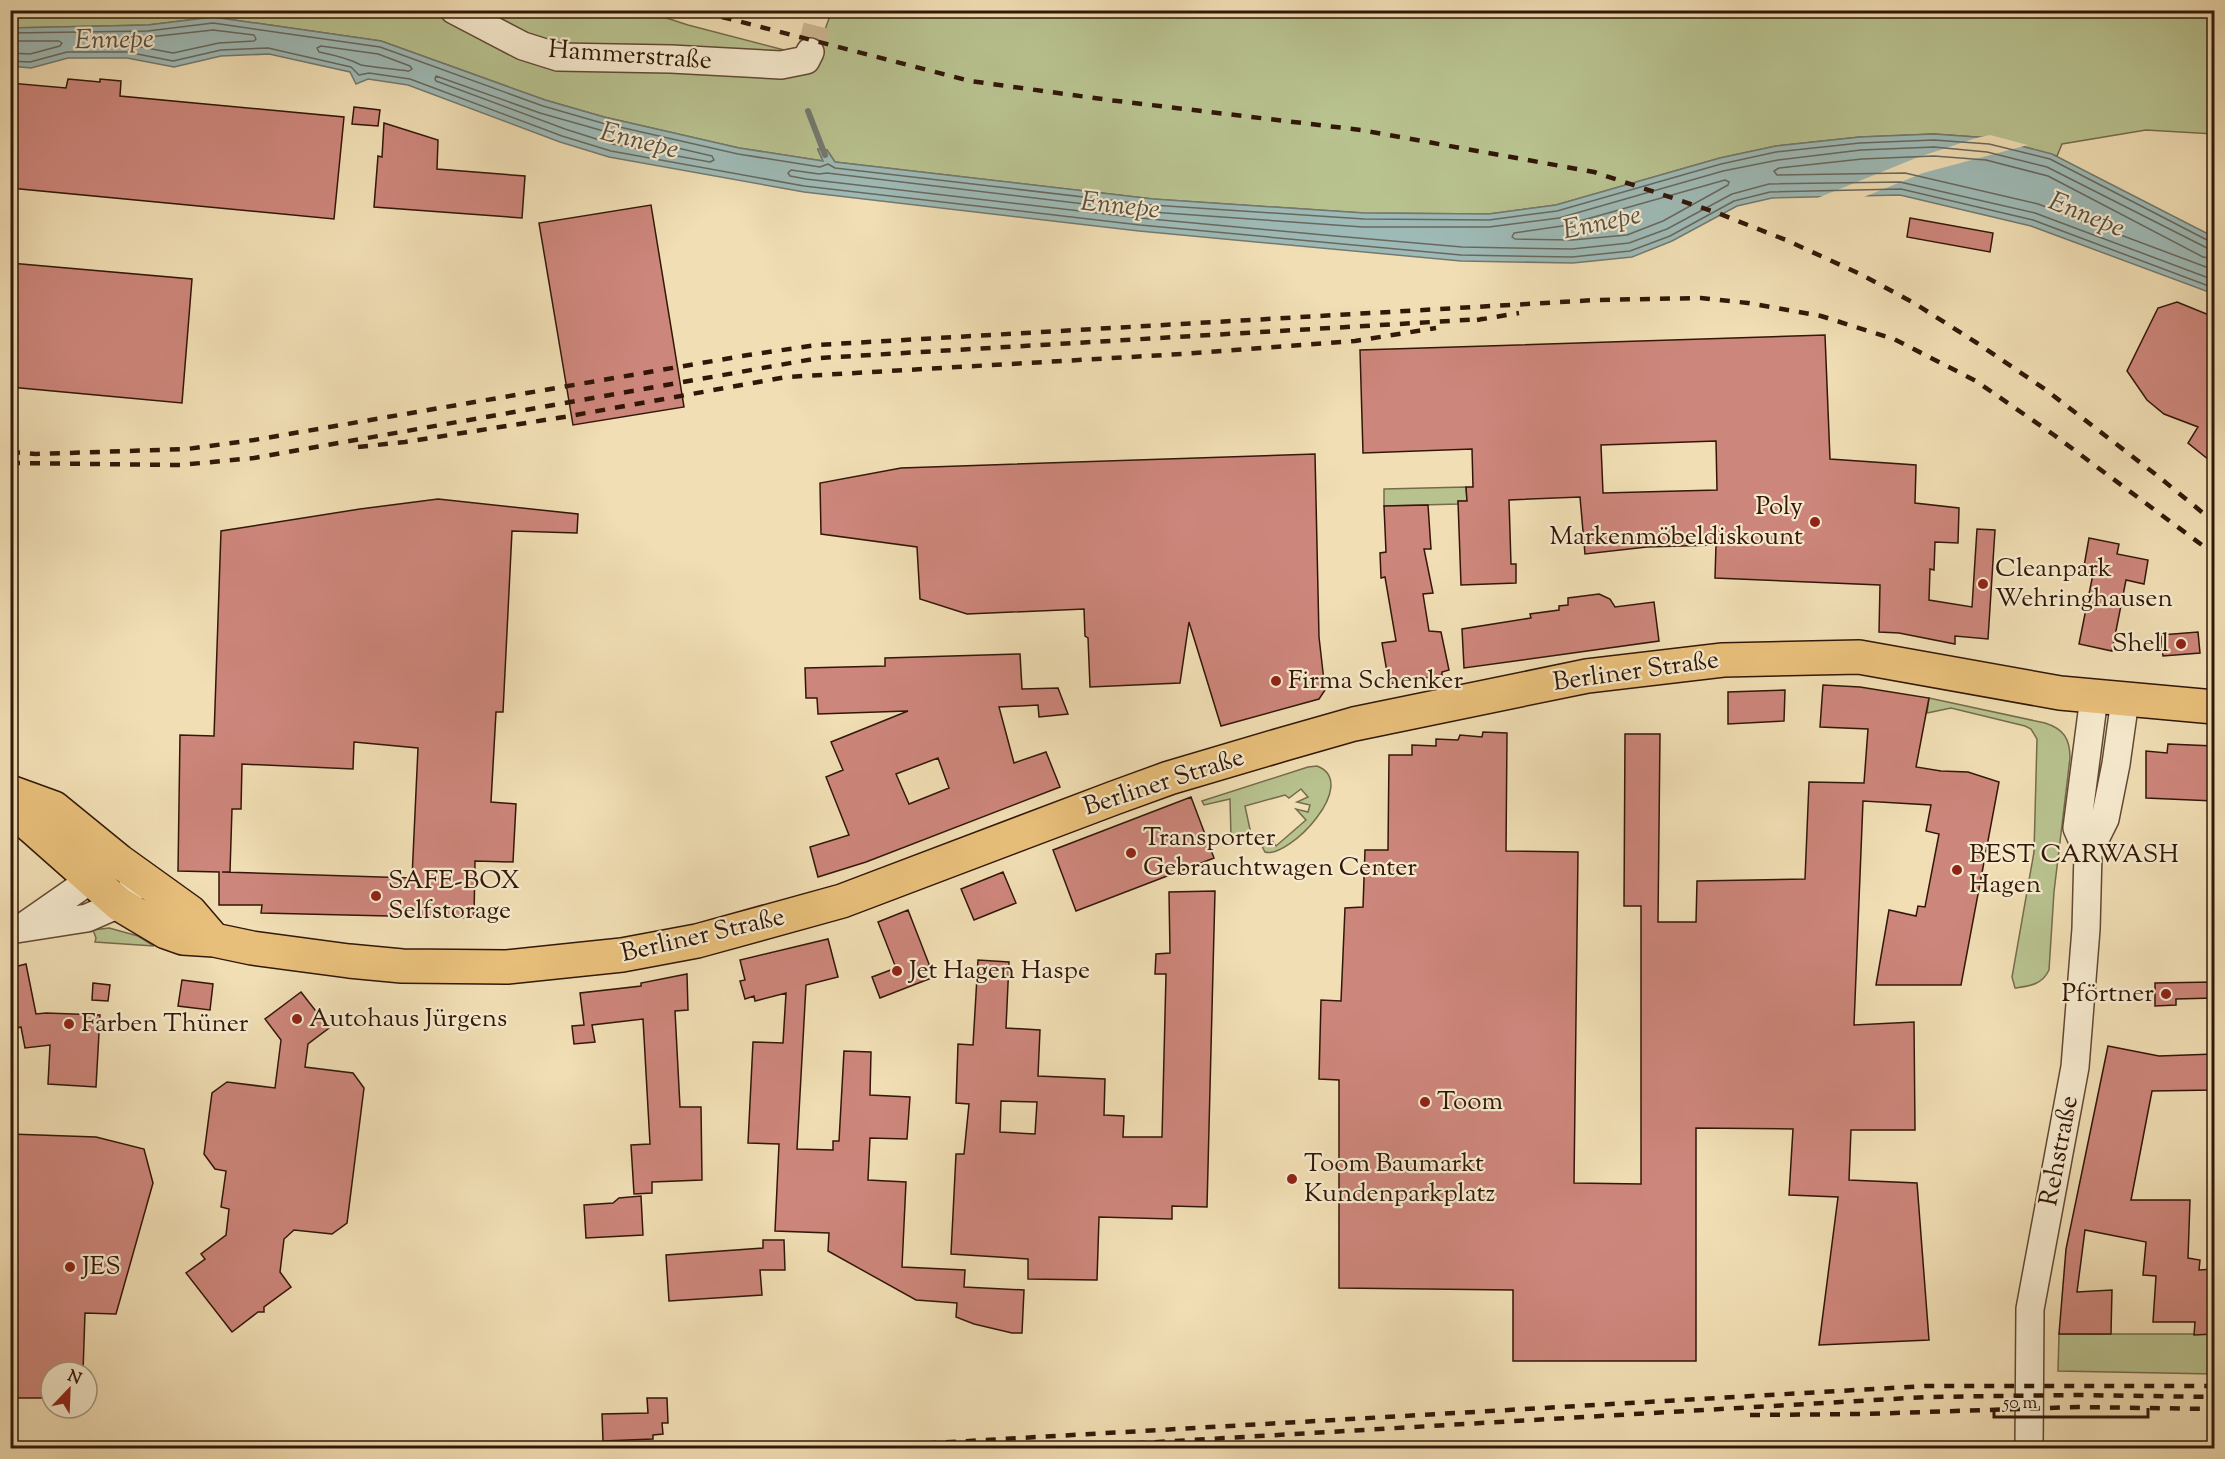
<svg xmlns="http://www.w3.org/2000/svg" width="2225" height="1459" font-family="'Sorts Mill Goudy',serif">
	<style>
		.green { fill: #b8c28f; stroke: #756c4c; stroke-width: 1.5 }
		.water { fill: #9ebab6; stroke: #737970; stroke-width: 1.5 }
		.pier { fill: #f1deb4 }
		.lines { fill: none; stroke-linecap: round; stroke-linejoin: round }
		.shore { stroke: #68685f; stroke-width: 1.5 }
		.stream { stroke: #737970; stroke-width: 6 }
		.building { fill: #cd867b; stroke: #321708; stroke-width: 1.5; fill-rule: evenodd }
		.minor-tunnel { stroke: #cbb692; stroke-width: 27; stroke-dasharray: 27 14; stroke-linecap: butt }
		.minor-casing { stroke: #624933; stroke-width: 30 }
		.major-casing { stroke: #321708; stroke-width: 36 }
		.minor { stroke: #f6eace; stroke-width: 27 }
		.major { stroke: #e8bf7a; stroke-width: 33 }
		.rail { stroke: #321708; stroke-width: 4.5; stroke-dasharray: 10 10; stroke-linecap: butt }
		.poi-dot { fill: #8f2418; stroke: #f6eace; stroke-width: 2 }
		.labels { text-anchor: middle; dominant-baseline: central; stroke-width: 4.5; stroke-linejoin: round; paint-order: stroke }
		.street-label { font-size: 26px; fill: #321708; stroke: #f6eace }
		.poi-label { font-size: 26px; fill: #321708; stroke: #f6eace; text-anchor: start }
		.water-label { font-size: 27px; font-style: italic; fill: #585045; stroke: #f6eace }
	</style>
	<rect width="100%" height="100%" fill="#f1deb4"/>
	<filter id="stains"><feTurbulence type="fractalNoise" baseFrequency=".00333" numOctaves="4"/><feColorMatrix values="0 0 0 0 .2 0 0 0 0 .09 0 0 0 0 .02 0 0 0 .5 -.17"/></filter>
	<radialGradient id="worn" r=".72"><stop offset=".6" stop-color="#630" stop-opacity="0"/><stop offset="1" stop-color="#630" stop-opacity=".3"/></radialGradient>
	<!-- green -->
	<path class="green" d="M832 10 2214 11V134L2146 130 2062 144 2057 156 1990 138 1934 134 1860 137 1776 146 1720 158 1556 205 1489 214 1364 213 1153 199 835 162 827 150H818L823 161 739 148 604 117 545 100 381 41 213 17 148 25 11 28 10 11H645L688 25 815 58Z
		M1466 487 1467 501H1458V504L1384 506V489Z
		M1929 698 2045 723C2064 729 2070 739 2070 758L2054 892 2049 970C2042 985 2029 986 2015 988L2012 977 2034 852 2037 739 2031 729 2025 726 1951 708 1927 713Z
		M1317 766C1361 783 1289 859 1265 852 1260 845 1262 840 1267 834L1276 846 1306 820 1296 809 1308 812 1310 805 1297 802 1308 797 1301 789 1289 798 1285 795 1245 806 1251 834 1231 837 1230 799 1204 805 1202 801 1308 767Z
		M109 928 138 936 154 946 95 942 96 938 93 930Z
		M2059 1334H2214V1374L2058 1371Z"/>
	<!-- water -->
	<path class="water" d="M213 17 381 41 545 100 604 117 739 148 823 161 818 149 827 150 835 162 1153 199 1364 213 1489 214 1556 205 1720 158 1776 146 1860 137 1934 134 1990 138 2052 154 2214 237V294L2031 226 1900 195 1772 198 1737 206 1672 241 1632 257 1573 263 1461 261 1139 231 804 192 609 157 560 142 408 85 368 79 356 84 350 72 269 54 221 56 174 67 127 58H68L31 68 11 66 10 28 148 25Z"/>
	<!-- pier -->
	<path class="pier" d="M1990 135 2028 145 1923 173 1859 199H1815L1916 158 1976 138Z"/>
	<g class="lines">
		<!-- shore -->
		<path class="shore" d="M213 30 254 35 256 39 254 41 219 43 173 53 131 45 129 42 131 39Z
			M10 33 148 31 213 23 380 47 543 106 602 123 738 154 820 167 828 164 835 168 1152 205 1364 219 1489 220 1557 211 1721 164 1776 152 1860 143 1934 140 1989 144 2050 159 2209 241 2214 242
			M10 41H59L62 43 60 46 30 54 10 53
			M321 46 378 54 410 66 412 69 409 71C401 70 364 66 361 65 348 58 334 55 319 52L317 48Z
			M10 61 30 62 67 52H127L173 61 221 50 268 48 351 67 359 75 369 73 410 79 562 136 611 151 804 186 1140 225 1461 255 1572 257 1630 251 1670 236 1734 201 1770 192 1901 189 2033 220 2214 288
			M436 76 540 113 600 130 712 156 714 160 710 162 612 144 565 129 436 81 435 79Z
			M1725 180 1729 182 1728 185 1663 221 1627 235 1572 240 1515 239 1512 237 1514 233 1562 226Z
			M2214 250 2207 248 2047 167 1987 152 1934 147 1861 150 1778 160 1723 171 1559 218 1489 227H1363L1151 212 827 173 819 174 791 170 788 173 790 176 806 179 1140 218 1335 236 1462 247 1572 249 1629 243 1667 229 1732 194 1769 184 1900 182 2035 213 2214 280
			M2214 259 2203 257 2048 176 1986 160 1934 156 1862 159 1779 168 1774 171 1777 175 1905 173 2038 204 2214 270"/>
		<!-- stream -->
		<path class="stream" d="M808 111 825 155"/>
	</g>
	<!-- building -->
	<path class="building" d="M68 79 100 82V79L121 81 120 96 344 117 334 219 10 188V83L66 88Z
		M354 107 380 110 378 126 352 124Z
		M384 123 438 140 437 169 525 176 522 218 374 207 378 156 382 157Z
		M651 205 684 407 573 425 539 223Z
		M1910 218 1993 233 1990 252 1907 237Z
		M10 263 192 279 182 403 10 387Z
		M2177 302 2214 317V464L2188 443 2198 427 2164 414 2147 400 2127 371 2158 308Z
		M1825 335 1830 459 1916 465 1915 503 1959 508 1958 543 1935 542 1934 570 1930 569 1929 600 1972 607 1977 529 1995 530 1988 639 1955 636V644L1899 633 1879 632 1880 585 1715 578 1716 545 1647 547 1585 554 1580 497 1509 500 1511 564H1516V583L1461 585 1458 501H1467L1466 487H1473L1472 449 1363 453 1360 350ZM1716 441 1717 490 1603 493 1601 445Z
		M1315 454 1319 637 1325 690 1319 699 1221 726 1189 622 1180 683 1090 687 1088 638 1085 636 1084 609 967 614 920 599 917 547 821 534 820 483 901 468Z
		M438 499 578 514 577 533 512 531 503 712H496L491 802 516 804 513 862 475 861 474 918 261 913 262 905H219V872L178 871 180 735 214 736 221 531 360 509ZM354 742 418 748 412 878 222 872H230L232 809H241L242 764 353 769Z
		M1428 505 1431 549H1424L1433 593 1423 594 1429 631 1441 632 1449 670 1442 672V675L1389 684 1382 643 1396 641 1385 577 1381 578 1380 553 1386 552 1384 506Z
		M2089 538 2119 544 2117 554 2148 560 2144 584 2126 580 2112 651 2079 644 2093 574 2083 572Z
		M1599 594 1610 599 1615 607 1654 602 1659 641 1464 668 1462 629 1531 618 1530 614 1559 610V606L1568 605V598Z
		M2198 632 2200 653 2163 656 2161 635Z
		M1020 654 1022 689 1058 688 1068 714 1039 717 1038 705 999 707 1014 763 1046 752 1060 787 866 862 818 877 810 847 849 835 826 777 843 770 831 742 908 711 818 714 817 698H806L805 668 885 666V658ZM938 758 949 788 909 804 896 774Z
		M1823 685 1860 687 1929 698 1916 767 1941 771 1968 772 1999 782 1961 985H1876L1889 910 1916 916 1918 906 1925 907 1939 834 1926 831 1931 805 1863 801 1854 1025 1914 1022 1915 1130H1851L1849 1180 1917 1183 1929 1340 1819 1345 1838 1197 1789 1195 1793 1129 1696 1128V1361H1513V1290L1339 1288V1080L1319 1079 1321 1000 1341 1001 1345 908 1363 907 1365 850H1388L1389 755H1412V745L1436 746V739L1458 740 1460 735 1482 737 1483 732 1507 733 1506 851 1578 852 1574 1183 1641 1184V906H1624L1625 734H1660L1658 922H1696L1697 881 1805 879 1809 782 1864 783 1868 729 1820 727Z
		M1785 690 1784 721 1728 724V692Z
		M2168 744 2214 746V801L2146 798V751L2167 753Z
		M1191 797 1214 858 1076 911 1053 850Z
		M1003 872 1016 903 974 920 961 889Z
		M1215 891 1207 1207 1172 1206V1219L1099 1217 1097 1280 1028 1279V1259L951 1254 956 1154H964L969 1104 956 1103 958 1044 973 1045 978 960 1009 962 1006 1028 1040 1030 1038 1076 1105 1079 1104 1115 1124 1116 1123 1137H1162L1166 974H1155L1156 954 1170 953 1169 892ZM1001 1101 1037 1102 1035 1134 1000 1132Z
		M908 910 934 977 880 998 872 977 896 968 878 922Z
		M828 939 838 977 806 985 797 1149 833 1150V1141H839L844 1051 871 1052 870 1095 910 1097 907 1139 870 1138 868 1180 906 1182 902 1267 965 1270 964 1287 1024 1290 1022 1333H1012L974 1324 956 1317 957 1303 916 1300 828 1251 829 1233 775 1231 779 1144 748 1143 753 1042 783 1043 786 993 755 1001 754 996 745 999 740 981 745 980 740 960Z
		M26 964 36 1014 46 1013 100 1015 96 1087 48 1084 50 1045 25 1048 21 1027 10 1030V968Z
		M687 974 688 1010 675 1011 680 1107H701L702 1180 652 1182V1193L634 1194 631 1145 650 1144 643 1019 592 1025 595 1042 574 1044 572 1026 584 1025 580 993 641 986V983Z
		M182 980 213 984 210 1010 178 1006Z
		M2214 982V998L2176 999V1005L2155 1006V983Z
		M93 983 110 985 108 1001 92 1000Z
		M301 992 329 1028 308 1044 305 1067 353 1073 364 1088 347 1223 332 1234 294 1230 284 1239 280 1272 291 1287 264 1307V1312H258L232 1332 186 1273 205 1259 201 1254 226 1235 229 1209 221 1207 226 1171 215 1169 204 1154 212 1093 227 1082 275 1088 281 1040 265 1019Z
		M2108 1046 2159 1056 2214 1054V1090L2152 1091 2131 1200H2190L2188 1258 2200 1260 2199 1270 2214 1269V1334L2194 1335 2195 1322H2153L2156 1276 2143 1275 2146 1242 2085 1230 2077 1292 2112 1290 2111 1334H2059L2066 1249Z
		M10 1134 96 1137 144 1149 153 1183 116 1314 85 1313 83 1372H51V1398H10Z
		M641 1196 643 1235 586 1238 584 1205 613 1203 619 1198Z
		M763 1240H784L785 1270H760L762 1295 669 1301 666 1255 763 1248Z
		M647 1398H667L668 1423H662L663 1434 653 1435V1439L603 1441 602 1414 648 1413Z"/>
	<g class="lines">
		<!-- minor-tunnel -->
		<path class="minor-tunnel" d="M810 52 821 10"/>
		<defs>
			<path id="minor" d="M454 10 523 46 558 57 671 59 781 65 806 60 810 52
				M2088 853 2077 828 2094 697
				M27 924 106 869
				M10 930 87 918 119 904 131 890
				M2029 1448 2030 1309 2075 1067 2086 929 2088 853 2105 819 2116 764 2125 700"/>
			<path id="major" d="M10 792 54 808 119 861 190 912 214 940
				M10 801 32 827 119 904 166 932 183 938 214 940 252 948 349 961 402 966 507 967 622 955 697 941 842 901 1114 798 1169 778 1284 744 1354 724 1587 676 1723 660 1859 657 2060 693 2214 707"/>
		</defs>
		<!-- minor casing -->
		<use href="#minor" class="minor-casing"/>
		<!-- major casing -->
		<use href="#major" class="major-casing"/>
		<!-- minor -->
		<use href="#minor" class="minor"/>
		<!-- major -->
		<use href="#major" class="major"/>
		<!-- rail -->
		<path class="rail" d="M703 10 722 17 970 81 1109 100 1361 130 1594 172 1715 212 1786 240 1860 274 1914 303 1977 343 2046 390 2159 477 2214 522
			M1477 320 1519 313
			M358 447 405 442 564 417 786 377 1182 354 1355 341 1436 328
			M10 452 36 454 187 449 254 440 748 355 817 345 1596 300 1701 298 1748 303 1821 316 1894 339 1976 381 2054 435 2214 554
			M10 463 180 465 254 458 819 358 1483 319
			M1750 1415 1864 1414 2078 1407 2214 1409
			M846 1448 1926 1386H2214
			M1055 1448 1926 1397 2077 1395 2214 1397"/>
	</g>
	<!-- markers -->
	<g class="poi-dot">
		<circle cx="1815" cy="522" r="6"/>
		<circle cx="1983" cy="584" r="6"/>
		<circle cx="2181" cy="644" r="6"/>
		<circle cx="1276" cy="681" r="6"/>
		<circle cx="1131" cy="853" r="6"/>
		<circle cx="1957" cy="870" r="6"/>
		<circle cx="376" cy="896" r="6"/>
		<circle cx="897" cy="971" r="6"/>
		<circle cx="2166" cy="994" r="6"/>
		<circle cx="297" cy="1019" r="6"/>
		<circle cx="69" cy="1024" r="6"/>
		<circle cx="1425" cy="1102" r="6"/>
		<circle cx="1292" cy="1179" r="6"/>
		<circle cx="70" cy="1267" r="6"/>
	</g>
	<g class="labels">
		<!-- street labels -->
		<g class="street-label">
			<text transform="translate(630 56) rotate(4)">Hammerstraße</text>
			<text transform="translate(1636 672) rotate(-8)">Berliner Straße</text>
			<text transform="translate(1164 783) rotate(-18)">Berliner Straße</text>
			<text transform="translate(703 936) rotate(-13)">Berliner Straße</text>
			<text transform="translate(2060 1151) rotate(-79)">Rehstraße</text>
		</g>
		<!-- poi labels -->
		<g class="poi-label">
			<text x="1803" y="507" text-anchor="end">Poly<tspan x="1803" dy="30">Markenmöbeldiskount</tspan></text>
			<text x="1995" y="569">Cleanpark<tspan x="1995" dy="30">Wehringhausen</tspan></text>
			<text x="2169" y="644" text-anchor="end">Shell</text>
			<text x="1288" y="681">Firma Schenker</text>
			<text x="1143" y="838">Transporter<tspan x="1143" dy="30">Gebrauchtwagen Center</tspan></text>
			<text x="1969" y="855">BEST CARWASH<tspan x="1969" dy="30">Hagen</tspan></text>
			<text x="388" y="881">SAFE-BOX<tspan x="388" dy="30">Selfstorage</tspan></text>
			<text x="909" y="971">Jet Hagen Haspe</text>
			<text x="2154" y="994" text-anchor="end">Pförtner</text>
			<text x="309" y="1019">Autohaus Jürgens</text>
			<text x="81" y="1024">Farben Thüner</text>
			<text x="1437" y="1102">Toom</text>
			<text x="1304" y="1164">Toom Baumarkt<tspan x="1304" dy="30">Kundenparkplatz</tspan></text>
			<text x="82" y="1267">JES</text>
		</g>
		<!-- water labels -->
		<g class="water-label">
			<text transform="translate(114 41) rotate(-1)">Ennepe</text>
			<text transform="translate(639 142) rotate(14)">Ennepe</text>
			<text transform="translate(1120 207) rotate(6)">Ennepe</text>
			<text transform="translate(2086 216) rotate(22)">Ennepe</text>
			<text transform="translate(1602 224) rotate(-12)">Ennepe</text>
		</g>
	</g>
	<!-- margin -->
	<rect width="2225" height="1459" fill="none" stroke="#f1deb4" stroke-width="36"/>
	<rect x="12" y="12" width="2201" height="1435" fill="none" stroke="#321708" stroke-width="3"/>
	<rect x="18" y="18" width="2189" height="1423" fill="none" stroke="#321708" stroke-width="1.5"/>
	<!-- north arrow -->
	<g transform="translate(69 1390) rotate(23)"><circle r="28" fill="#f6eace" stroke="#a8967f" stroke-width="1.5"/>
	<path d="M0-4.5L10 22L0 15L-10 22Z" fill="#8f2418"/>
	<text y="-9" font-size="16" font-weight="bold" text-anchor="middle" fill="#321708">N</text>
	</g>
	<!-- scale -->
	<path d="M1994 1408v9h154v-9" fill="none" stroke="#321708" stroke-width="3"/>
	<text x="2003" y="1408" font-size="18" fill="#321708" stroke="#f6eace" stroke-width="4.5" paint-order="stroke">50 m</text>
	<rect width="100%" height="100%" filter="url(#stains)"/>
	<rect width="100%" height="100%" fill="url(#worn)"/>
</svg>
